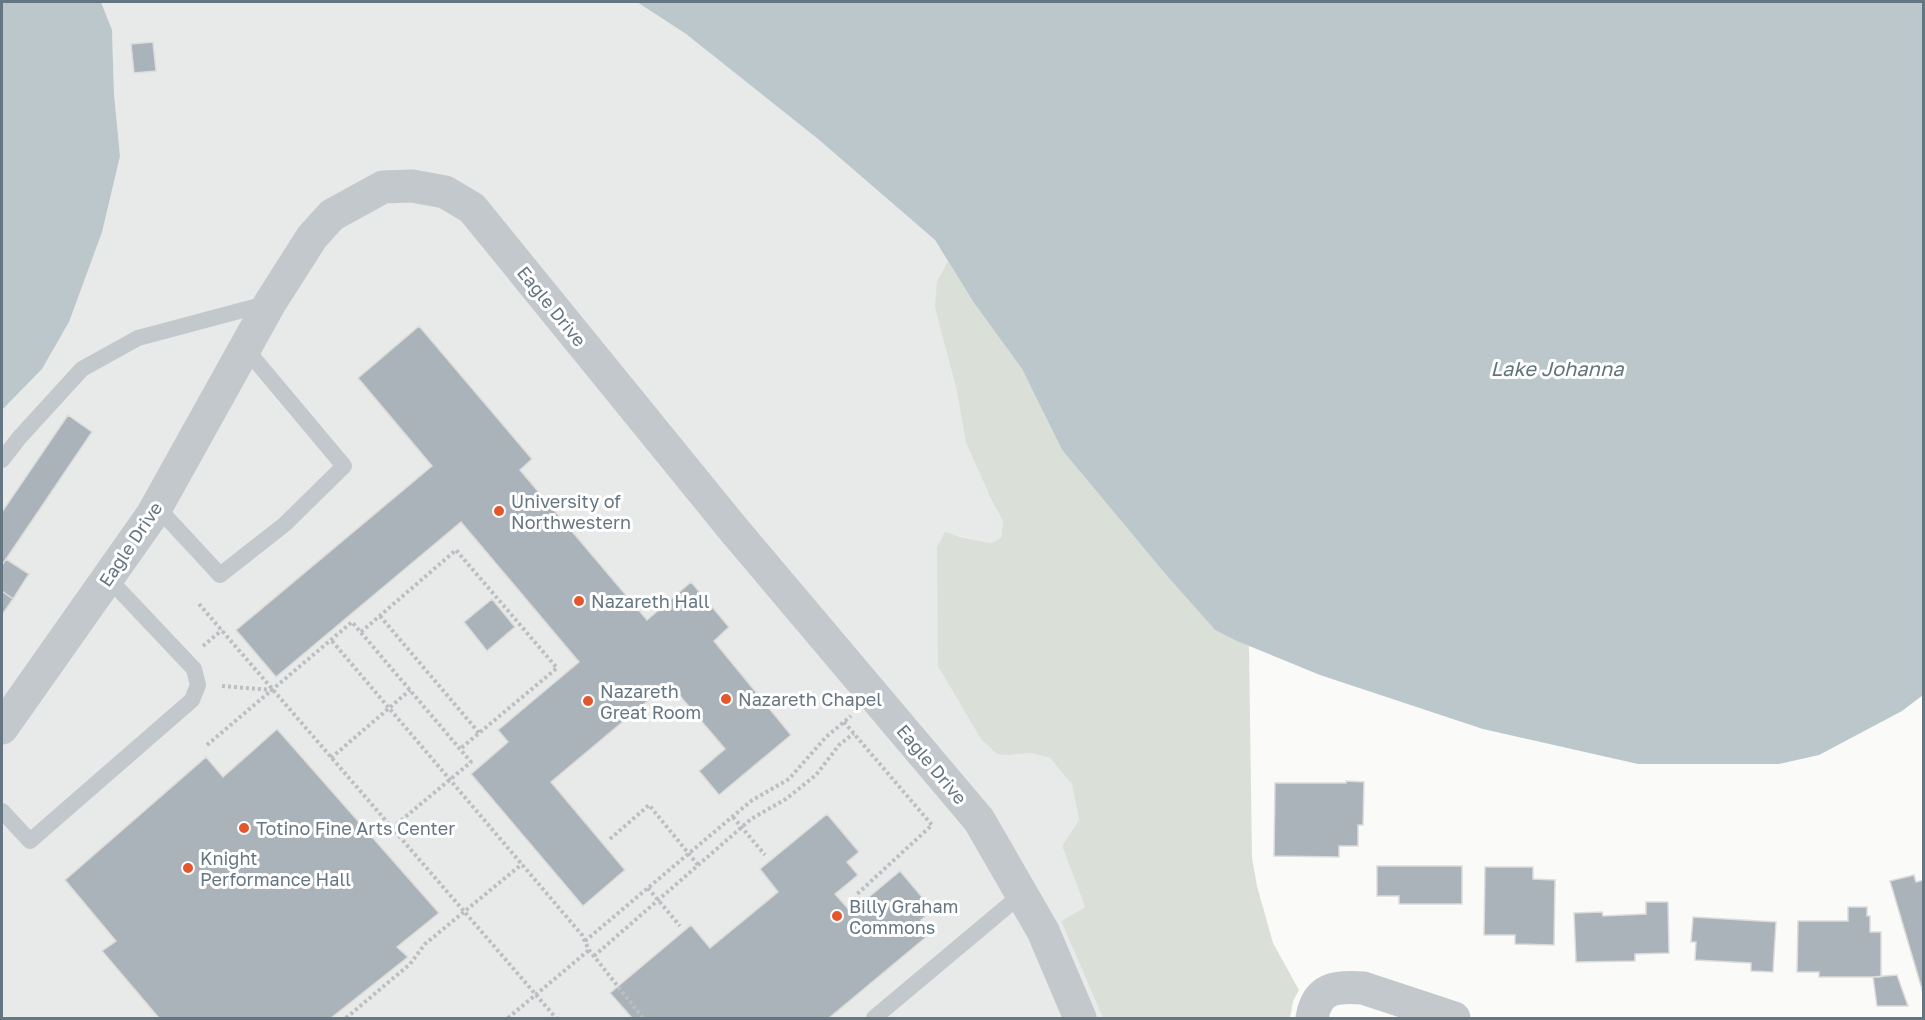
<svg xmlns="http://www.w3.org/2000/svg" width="1925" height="1020" font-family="'Golos Text',sans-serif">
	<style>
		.built { fill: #e8e9e9 }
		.green { fill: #dadfd7 }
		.water { fill: #bbc7cb }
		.building { fill: #aab3b9; stroke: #dcdcda; stroke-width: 1.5 }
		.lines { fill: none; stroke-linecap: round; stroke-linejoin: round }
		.path { stroke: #bbbfc2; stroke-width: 4; stroke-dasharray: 3 3; stroke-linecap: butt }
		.lane { stroke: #c3c8cc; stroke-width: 16 }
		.street { stroke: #c3c8cc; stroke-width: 33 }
		.poi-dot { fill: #e4572e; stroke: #fff; stroke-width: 2 }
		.labels { text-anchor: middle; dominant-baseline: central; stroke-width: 6; stroke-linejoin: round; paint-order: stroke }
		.street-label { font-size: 18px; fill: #657683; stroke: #fff }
		.poi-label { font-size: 18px; fill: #657683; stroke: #fff; text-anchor: start }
		.water-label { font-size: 20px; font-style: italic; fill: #60757c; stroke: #fff }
	</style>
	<rect width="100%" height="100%" fill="#fafaf8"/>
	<!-- built -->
	<path class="built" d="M101 2H637L686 34 818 139 935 240 948 261 937 281 966 443 992 501 1003 521 1001 538 991 543 945 533 1011 755 1031 753 1050 758 1072 783 1079 820 1062 846 1085 907 1061 921 1103 1018H2V410L42 369 69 322 120 156 114 94 112 31Z"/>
	<!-- green -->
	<path class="green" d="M948 261 974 303 1022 369 1062 450 1167 576 1215 630 1249 646 1252 858 1257 886 1273 943 1299 990 1293 1001 1290 1018H1103L1061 921 1085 907 1062 846 1079 820 1072 784 1050 758 1031 753 1011 755 997 754 981 739 938 666 937 547 945 532 961 537 991 543 1001 538 1003 521 992 501 966 443 956 387 935 307 937 281Z"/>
	<!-- water -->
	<path class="water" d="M2 2H101L112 30 114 94 120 156 102 232 69 322 42 369 2 410Z
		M637 2H1923V695L1902 711 1819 755 1779 764H1638L1483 729 1320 675 1237 641 1215 630 1167 576 1062 450 1022 369 974 303 935 240 818 139 686 34Z"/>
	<!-- building -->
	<path class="building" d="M153 42 156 71 134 73 131 44Z
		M419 326 532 459 520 470 647 620 691 582 729 627 714 641 791 735 719 795 699 771 725 749 669 683 551 782 625 870 583 906 471 774 508 742 498 730 579 662 461 522 276 677 236 630 432 466 358 378Z
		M68 415 92 432 2 565V512Z
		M6 559 29 574 13 599 2 591V565Z
		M2 591 13 599 2 615Z
		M492 599 515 627 487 651 464 622Z
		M277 729 439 913 397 947 408 957 331 1018H159L102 951 116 941 65 880 206 757 223 777Z
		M1346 781 1364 782 1363 825H1358V846H1339V857L1274 856 1275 783H1346Z
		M827 814 859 852 847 862 858 875 835 894 851 912 900 871 933 910 921 920 931 933 829 1018H632L610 993 691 925 710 948 778 892 760 869Z
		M1377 866H1462V904H1399V896H1377Z
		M1485 867H1533V879L1555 880 1554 945 1515 944V935H1484Z
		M1914 875 1916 882 1924 880V996L1890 881Z
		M1646 902H1668L1669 953 1635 954V961L1576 962 1574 913 1602 912 1603 916 1646 914Z
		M1848 907H1867V916H1870V932H1881V977H1819V972H1797L1798 921H1848Z
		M1693 917 1776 922 1773 972 1751 971V963L1695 960 1696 942H1691Z
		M1897 975 1908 1006H1877L1873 977Z"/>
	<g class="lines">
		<!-- path -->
		<path class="path" d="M199 604 556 1018
			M380 616 480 734
			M361 632 456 550 557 668 460 749
			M332 641 582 935 589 950 643 1018
			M203 646 222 630
			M222 686 272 690
			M844 722 932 825 855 896
			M207 745 352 622 471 762 392 828
			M331 758 410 690
			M733 817 765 855
			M610 839 649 805 698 865
			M648 888 680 926
			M585 941 751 801 789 779 826 737 851 716
			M594 956 751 819 786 799 816 775 839 745 854 733
			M346 1018 410 964 425 944 522 864
			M508 1018 589 950"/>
		<!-- lane -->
		<path class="lane" d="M2 460 19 438 82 369 138 338 269 303
			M157 507 220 575 285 524 344 466 245 348
			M2 811 30 841 192 700 198 685 194 669 108 578
			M874 1018 1022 894"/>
		<!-- street -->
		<path class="street" d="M2 728 152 515 270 303 312 237 332 215 383 187 412 186 445 192 472 208 734 530 979 820 1043 931 1080 1018
			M1312 1018C1317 988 1335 986 1363 988L1454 1018"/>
	</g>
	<!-- markers -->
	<g class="poi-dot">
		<circle cx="499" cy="511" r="6"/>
		<circle cx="579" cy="601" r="6"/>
		<circle cx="726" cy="699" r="6"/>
		<circle cx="588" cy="701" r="6"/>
		<circle cx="244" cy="828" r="6"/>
		<circle cx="188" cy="868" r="6"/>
		<circle cx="837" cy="916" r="6"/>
	</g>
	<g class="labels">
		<!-- street labels -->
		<g class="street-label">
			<text transform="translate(552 306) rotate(51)">Eagle Drive</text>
			<text transform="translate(130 544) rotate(-56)">Eagle Drive</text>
			<text transform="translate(932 764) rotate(50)">Eagle Drive</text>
		</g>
		<!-- poi labels -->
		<g class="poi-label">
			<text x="511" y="501">University of<tspan x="511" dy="21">Northwestern</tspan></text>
			<text x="591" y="601">Nazareth Hall</text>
			<text x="600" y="691">Nazareth<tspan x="600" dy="21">Great Room</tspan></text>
			<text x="738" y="699">Nazareth Chapel</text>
			<text x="256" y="828">Totino Fine Arts Center</text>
			<text x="200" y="858">Knight<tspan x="200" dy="21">Performance Hall</tspan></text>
			<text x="849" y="906">Billy Graham<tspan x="849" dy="21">Commons</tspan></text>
		</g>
		<!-- water labels -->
		<g class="water-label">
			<text x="1557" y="368">Lake Johanna</text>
		</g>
	</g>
	<!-- border -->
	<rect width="1925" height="1020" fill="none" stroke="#657683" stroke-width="6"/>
</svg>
